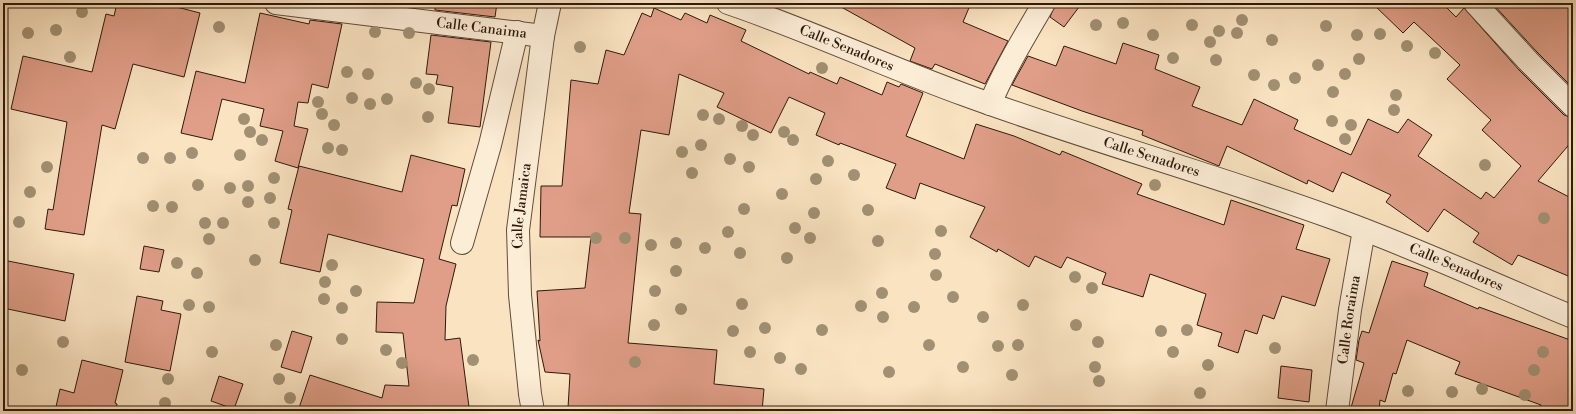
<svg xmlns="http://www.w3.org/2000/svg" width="1576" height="414" font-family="'Libre Bodoni',serif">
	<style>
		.building { fill: #e09e88; stroke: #2d190c }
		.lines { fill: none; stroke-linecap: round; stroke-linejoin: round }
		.minor-casing { stroke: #604c39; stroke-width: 24 }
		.minor { stroke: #fcedd7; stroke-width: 22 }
		.tree { fill: #a19073 }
		.labels { text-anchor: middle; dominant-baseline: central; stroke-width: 3.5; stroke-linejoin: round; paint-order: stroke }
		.street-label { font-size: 14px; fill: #2d190c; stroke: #fcedd7 }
	</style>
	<rect width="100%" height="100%" fill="#fae3c1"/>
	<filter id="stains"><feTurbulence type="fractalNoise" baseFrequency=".005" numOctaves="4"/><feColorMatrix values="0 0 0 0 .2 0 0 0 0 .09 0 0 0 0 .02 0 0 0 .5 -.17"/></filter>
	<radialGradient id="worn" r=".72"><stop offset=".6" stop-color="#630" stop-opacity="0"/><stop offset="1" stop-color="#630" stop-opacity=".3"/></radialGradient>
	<!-- building -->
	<path class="building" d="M117 3H161L200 13 184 77 133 64 115 129 102 125 84 235 45 229 48 209 53 210 67 122 11 109 23 56 92 72 106 14 114 16Z
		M435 3H497L495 17 435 10Z
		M834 3H971L963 22 1008 41 985 84 935 64 932 69 910 61 915 48Z
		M1056 3H1082L1064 27 1050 17Z
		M1372 3H1442L1456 17 1464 8 1519 70 1564 115 1573 118V140L1538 181 1573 199V278L1518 255 1512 265 1473 242 1479 233 1444 209 1428 232 1386 202 1391 195 1342 172 1333 192 1308 180 1307 184 1227 146 1219 166 1142 135 1143 131 1082 111 1012 85 1028 56 1056 66 1064 46 1116 64 1123 43 1159 55 1155 69 1200 87 1192 106 1242 125 1254 99 1298 120 1294 129 1351 155 1368 119 1398 133 1408 119 1432 135 1418 156 1481 199 1486 192 1494 198 1521 166 1482 130 1491 120 1447 79 1460 65 1414 22 1403 33Z
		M1492 3H1573V88L1537 52Z
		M654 8 681 20 685 13 707 23 710 15 746 30 741 41 809 74 810 72 837 84 840 77 882 95 887 82 899 87 901 84 923 93 906 136 964 159 976 124 1014 136 1060 155 1062 151 1142 184 1137 194 1224 225 1231 200 1304 225 1296 249 1330 259 1315 306 1282 296 1274 319 1263 315 1257 334 1245 330 1238 353 1218 346 1222 333 1197 325 1206 294 1150 274 1143 297 1102 284 1106 273 1067 257 1061 268 1035 256 1029 267 998 249 997 252 970 237 985 207 920 183 915 199 886 188 896 164 840 143 839 145 816 135 825 113 789 97 771 133 717 107 724 93 679 74 669 135 641 130 629 213 641 214 628 343 717 350 714 384 764 389 762 411H608L568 408 570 374 545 372 538 340 540 341 537 291 585 288 591 237H540L541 186H562L571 80 598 84 606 50 624 55 642 13 651 17Z
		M260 13 309 24 310 20 342 24 328 88 312 84 308 103 298 102 294 126 308 129 298 168 275 161 283 131 260 126 264 109 222 99 212 140 181 133 196 71 245 83Z
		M431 35 491 42 480 127 448 123 453 87 436 84 438 75 426 74Z
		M411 155 465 169 457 206 452 205 439 259 456 264 446 306 445 340 460 338 469 407 438 411H298L310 375 382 398 385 385 409 386 403 333 376 332 377 302 414 303 424 259 328 234 320 272 280 263 292 210 288 209 299 166 402 192Z
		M144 246 164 250 159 272 140 269Z
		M3 260 74 274 65 321 3 308Z
		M1392 261 1428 273 1424 286 1478 309 1479 307 1573 341V411H1538L1541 405 1455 374 1460 362 1407 340 1396 374 1393 373 1385 402 1380 400 1379 411H1350L1364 363 1356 360 1359 340 1362 331 1369 333Z
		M137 296 163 301 161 310 181 314 170 371 125 362Z
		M292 331 312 337 301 373 281 367Z
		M82 360 123 370 115 403 117 404 116 411H55L60 389 74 393Z
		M1281 366 1312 370 1309 402 1278 398Z
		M219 376 243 384 234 409 211 401Z"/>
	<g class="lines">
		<defs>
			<g id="minor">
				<path id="s1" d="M276 3 543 36"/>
				<path id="s2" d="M728 3C808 30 885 66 965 95 1085 139 1209 173 1330 217 1412 246 1492 284 1573 317"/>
				<path d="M1475 3 1528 61 1573 106"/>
				<path d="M990 104C1005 68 1025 36 1044 3"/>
				<path d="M462 243 490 145 517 32"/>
				<path id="s3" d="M533 411 530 394 520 295 518 230 543 36 550 3"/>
				<path id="s4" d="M1337 411 1350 310 1364 230"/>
			</g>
		</defs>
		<!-- minor casing -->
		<use href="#minor" class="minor-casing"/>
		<!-- minor -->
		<use href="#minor" class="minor"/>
	</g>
	<!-- trees -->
	<g class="tree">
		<circle cx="82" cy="12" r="6"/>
		<circle cx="1242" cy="20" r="6"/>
		<circle cx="1123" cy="23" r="6"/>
		<circle cx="1096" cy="25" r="6"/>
		<circle cx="1192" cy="25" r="6"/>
		<circle cx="1326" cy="26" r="6"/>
		<circle cx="219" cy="27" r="6"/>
		<circle cx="56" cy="30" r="6"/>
		<circle cx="1219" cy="31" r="6"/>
		<circle cx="375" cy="32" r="6"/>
		<circle cx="28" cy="33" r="6"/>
		<circle cx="409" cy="33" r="6"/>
		<circle cx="1237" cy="33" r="6"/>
		<circle cx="1380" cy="34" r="6"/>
		<circle cx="1153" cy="35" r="6"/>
		<circle cx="1357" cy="35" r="6"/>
		<circle cx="1272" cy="40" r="6"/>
		<circle cx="1210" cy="42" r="6"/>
		<circle cx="1407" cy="46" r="6"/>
		<circle cx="580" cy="47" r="6"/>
		<circle cx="1435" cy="53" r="6"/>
		<circle cx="70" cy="57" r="6"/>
		<circle cx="1173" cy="58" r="6"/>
		<circle cx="1359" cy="59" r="6"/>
		<circle cx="1216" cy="60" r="6"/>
		<circle cx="1318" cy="65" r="6"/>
		<circle cx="822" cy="68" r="6"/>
		<circle cx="347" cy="72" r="6"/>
		<circle cx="368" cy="74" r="6"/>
		<circle cx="1345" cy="74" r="6"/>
		<circle cx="1254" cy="75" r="6"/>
		<circle cx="1295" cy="78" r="6"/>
		<circle cx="416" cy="83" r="6"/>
		<circle cx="1274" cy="85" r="6"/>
		<circle cx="429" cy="89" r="6"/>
		<circle cx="1333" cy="92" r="6"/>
		<circle cx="1396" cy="95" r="6"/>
		<circle cx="352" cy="98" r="6"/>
		<circle cx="387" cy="99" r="6"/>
		<circle cx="318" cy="102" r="6"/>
		<circle cx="370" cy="104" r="6"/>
		<circle cx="1394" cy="110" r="6"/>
		<circle cx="322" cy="114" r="6"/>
		<circle cx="703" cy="115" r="6"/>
		<circle cx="428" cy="117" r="6"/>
		<circle cx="244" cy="119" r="6"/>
		<circle cx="719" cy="119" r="6"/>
		<circle cx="1332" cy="121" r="6"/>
		<circle cx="334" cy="125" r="6"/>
		<circle cx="1351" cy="125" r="6"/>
		<circle cx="742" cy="126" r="6"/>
		<circle cx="250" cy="132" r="6"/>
		<circle cx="784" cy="132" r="6"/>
		<circle cx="753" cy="135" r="6"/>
		<circle cx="1345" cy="139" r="6"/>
		<circle cx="262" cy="140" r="6"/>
		<circle cx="793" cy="140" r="6"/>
		<circle cx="701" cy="145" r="6"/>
		<circle cx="328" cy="148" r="6"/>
		<circle cx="342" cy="150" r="6"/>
		<circle cx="682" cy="152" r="6"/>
		<circle cx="192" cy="153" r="6"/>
		<circle cx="240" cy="155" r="6"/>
		<circle cx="143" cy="158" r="6"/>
		<circle cx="170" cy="158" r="6"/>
		<circle cx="730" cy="159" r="6"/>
		<circle cx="828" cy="161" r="6"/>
		<circle cx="1485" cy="165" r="6"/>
		<circle cx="47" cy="167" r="6"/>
		<circle cx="749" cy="167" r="6"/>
		<circle cx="692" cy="173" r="6"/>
		<circle cx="854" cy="175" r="6"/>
		<circle cx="274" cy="178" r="6"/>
		<circle cx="816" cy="179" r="6"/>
		<circle cx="198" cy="185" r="6"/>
		<circle cx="1155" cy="185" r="6"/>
		<circle cx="248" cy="186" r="6"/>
		<circle cx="230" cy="188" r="6"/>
		<circle cx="30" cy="192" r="6"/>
		<circle cx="782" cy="194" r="6"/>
		<circle cx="270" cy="198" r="6"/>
		<circle cx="248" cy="202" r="6"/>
		<circle cx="153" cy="206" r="6"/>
		<circle cx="172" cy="207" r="6"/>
		<circle cx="744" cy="209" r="6"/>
		<circle cx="868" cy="210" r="6"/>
		<circle cx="814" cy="213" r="6"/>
		<circle cx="1544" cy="218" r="6"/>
		<circle cx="19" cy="222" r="6"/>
		<circle cx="205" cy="223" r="6"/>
		<circle cx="223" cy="223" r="6"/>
		<circle cx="274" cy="223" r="6"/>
		<circle cx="795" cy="228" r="6"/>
		<circle cx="941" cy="231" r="6"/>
		<circle cx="728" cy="232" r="6"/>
		<circle cx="596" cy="238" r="6"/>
		<circle cx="625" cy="238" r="6"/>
		<circle cx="810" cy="238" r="6"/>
		<circle cx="209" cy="239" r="6"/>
		<circle cx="878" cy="241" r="6"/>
		<circle cx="676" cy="243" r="6"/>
		<circle cx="651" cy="245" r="6"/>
		<circle cx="705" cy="248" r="6"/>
		<circle cx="740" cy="253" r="6"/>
		<circle cx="935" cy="254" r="6"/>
		<circle cx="787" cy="258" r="6"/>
		<circle cx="255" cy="260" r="6"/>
		<circle cx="177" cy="263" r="6"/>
		<circle cx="332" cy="265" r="6"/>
		<circle cx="676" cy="271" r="6"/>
		<circle cx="197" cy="273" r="6"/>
		<circle cx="936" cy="275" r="6"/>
		<circle cx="1075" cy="277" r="6"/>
		<circle cx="325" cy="282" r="6"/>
		<circle cx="1092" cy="288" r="6"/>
		<circle cx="356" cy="291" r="6"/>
		<circle cx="655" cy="291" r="6"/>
		<circle cx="882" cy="293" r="6"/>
		<circle cx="953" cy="297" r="6"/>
		<circle cx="324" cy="299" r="6"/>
		<circle cx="742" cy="304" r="6"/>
		<circle cx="189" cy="305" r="6"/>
		<circle cx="1023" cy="305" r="6"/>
		<circle cx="861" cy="306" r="6"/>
		<circle cx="209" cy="307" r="6"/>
		<circle cx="914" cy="307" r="6"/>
		<circle cx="342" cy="308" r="6"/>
		<circle cx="681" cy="309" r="6"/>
		<circle cx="883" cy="317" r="6"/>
		<circle cx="983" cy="317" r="6"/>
		<circle cx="654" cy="325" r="6"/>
		<circle cx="1076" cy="325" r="6"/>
		<circle cx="765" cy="328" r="6"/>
		<circle cx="822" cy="330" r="6"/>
		<circle cx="1187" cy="330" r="6"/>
		<circle cx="733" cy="331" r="6"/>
		<circle cx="1161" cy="331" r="6"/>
		<circle cx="342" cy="339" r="6"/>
		<circle cx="63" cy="342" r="6"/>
		<circle cx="1098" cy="342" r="6"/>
		<circle cx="276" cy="345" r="6"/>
		<circle cx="929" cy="345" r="6"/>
		<circle cx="1018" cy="345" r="6"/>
		<circle cx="998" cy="346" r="6"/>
		<circle cx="1275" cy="348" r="6"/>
		<circle cx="386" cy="350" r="6"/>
		<circle cx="212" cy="352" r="6"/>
		<circle cx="750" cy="352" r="6"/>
		<circle cx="1173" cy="352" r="6"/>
		<circle cx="1543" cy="352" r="6"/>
		<circle cx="780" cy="358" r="6"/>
		<circle cx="473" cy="360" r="6"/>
		<circle cx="635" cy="362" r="6"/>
		<circle cx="402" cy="363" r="6"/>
		<circle cx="1208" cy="365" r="6"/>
		<circle cx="963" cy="367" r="6"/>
		<circle cx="1095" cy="367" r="6"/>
		<circle cx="801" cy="369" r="6"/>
		<circle cx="22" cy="370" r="6"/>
		<circle cx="1534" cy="370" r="6"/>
		<circle cx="889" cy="372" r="6"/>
		<circle cx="1012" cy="375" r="6"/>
		<circle cx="168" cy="379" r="6"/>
		<circle cx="279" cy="379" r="6"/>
		<circle cx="1099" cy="381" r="6"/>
		<circle cx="1482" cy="389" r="6"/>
		<circle cx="1408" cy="391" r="6"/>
		<circle cx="1452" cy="392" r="6"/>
		<circle cx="1200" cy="393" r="6"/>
		<circle cx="1525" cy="395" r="6"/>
		<circle cx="290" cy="398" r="6"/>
		<circle cx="165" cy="403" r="6"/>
	</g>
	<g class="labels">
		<!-- street labels -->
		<g class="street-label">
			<text stroke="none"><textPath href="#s1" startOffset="207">Calle Canaima</textPath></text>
			<text stroke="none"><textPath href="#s2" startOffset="127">Calle Senadores</textPath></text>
			<text stroke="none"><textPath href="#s2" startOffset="451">Calle Senadores</textPath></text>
			<text stroke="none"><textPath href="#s3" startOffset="206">Calle Jamaica</textPath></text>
			<text stroke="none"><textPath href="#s2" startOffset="775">Calle Senadores</textPath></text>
			<text stroke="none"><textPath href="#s4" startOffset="92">Calle Roraima</textPath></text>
		</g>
	</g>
	<!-- margin -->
	<rect width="1576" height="414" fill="none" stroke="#fae3c1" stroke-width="16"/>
	<rect x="4" y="4" width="1568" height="406" fill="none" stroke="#2d190c" stroke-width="2"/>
	<rect x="8" y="8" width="1560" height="398" fill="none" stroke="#2d190c"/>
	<rect width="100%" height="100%" filter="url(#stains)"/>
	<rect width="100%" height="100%" fill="url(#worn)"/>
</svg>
